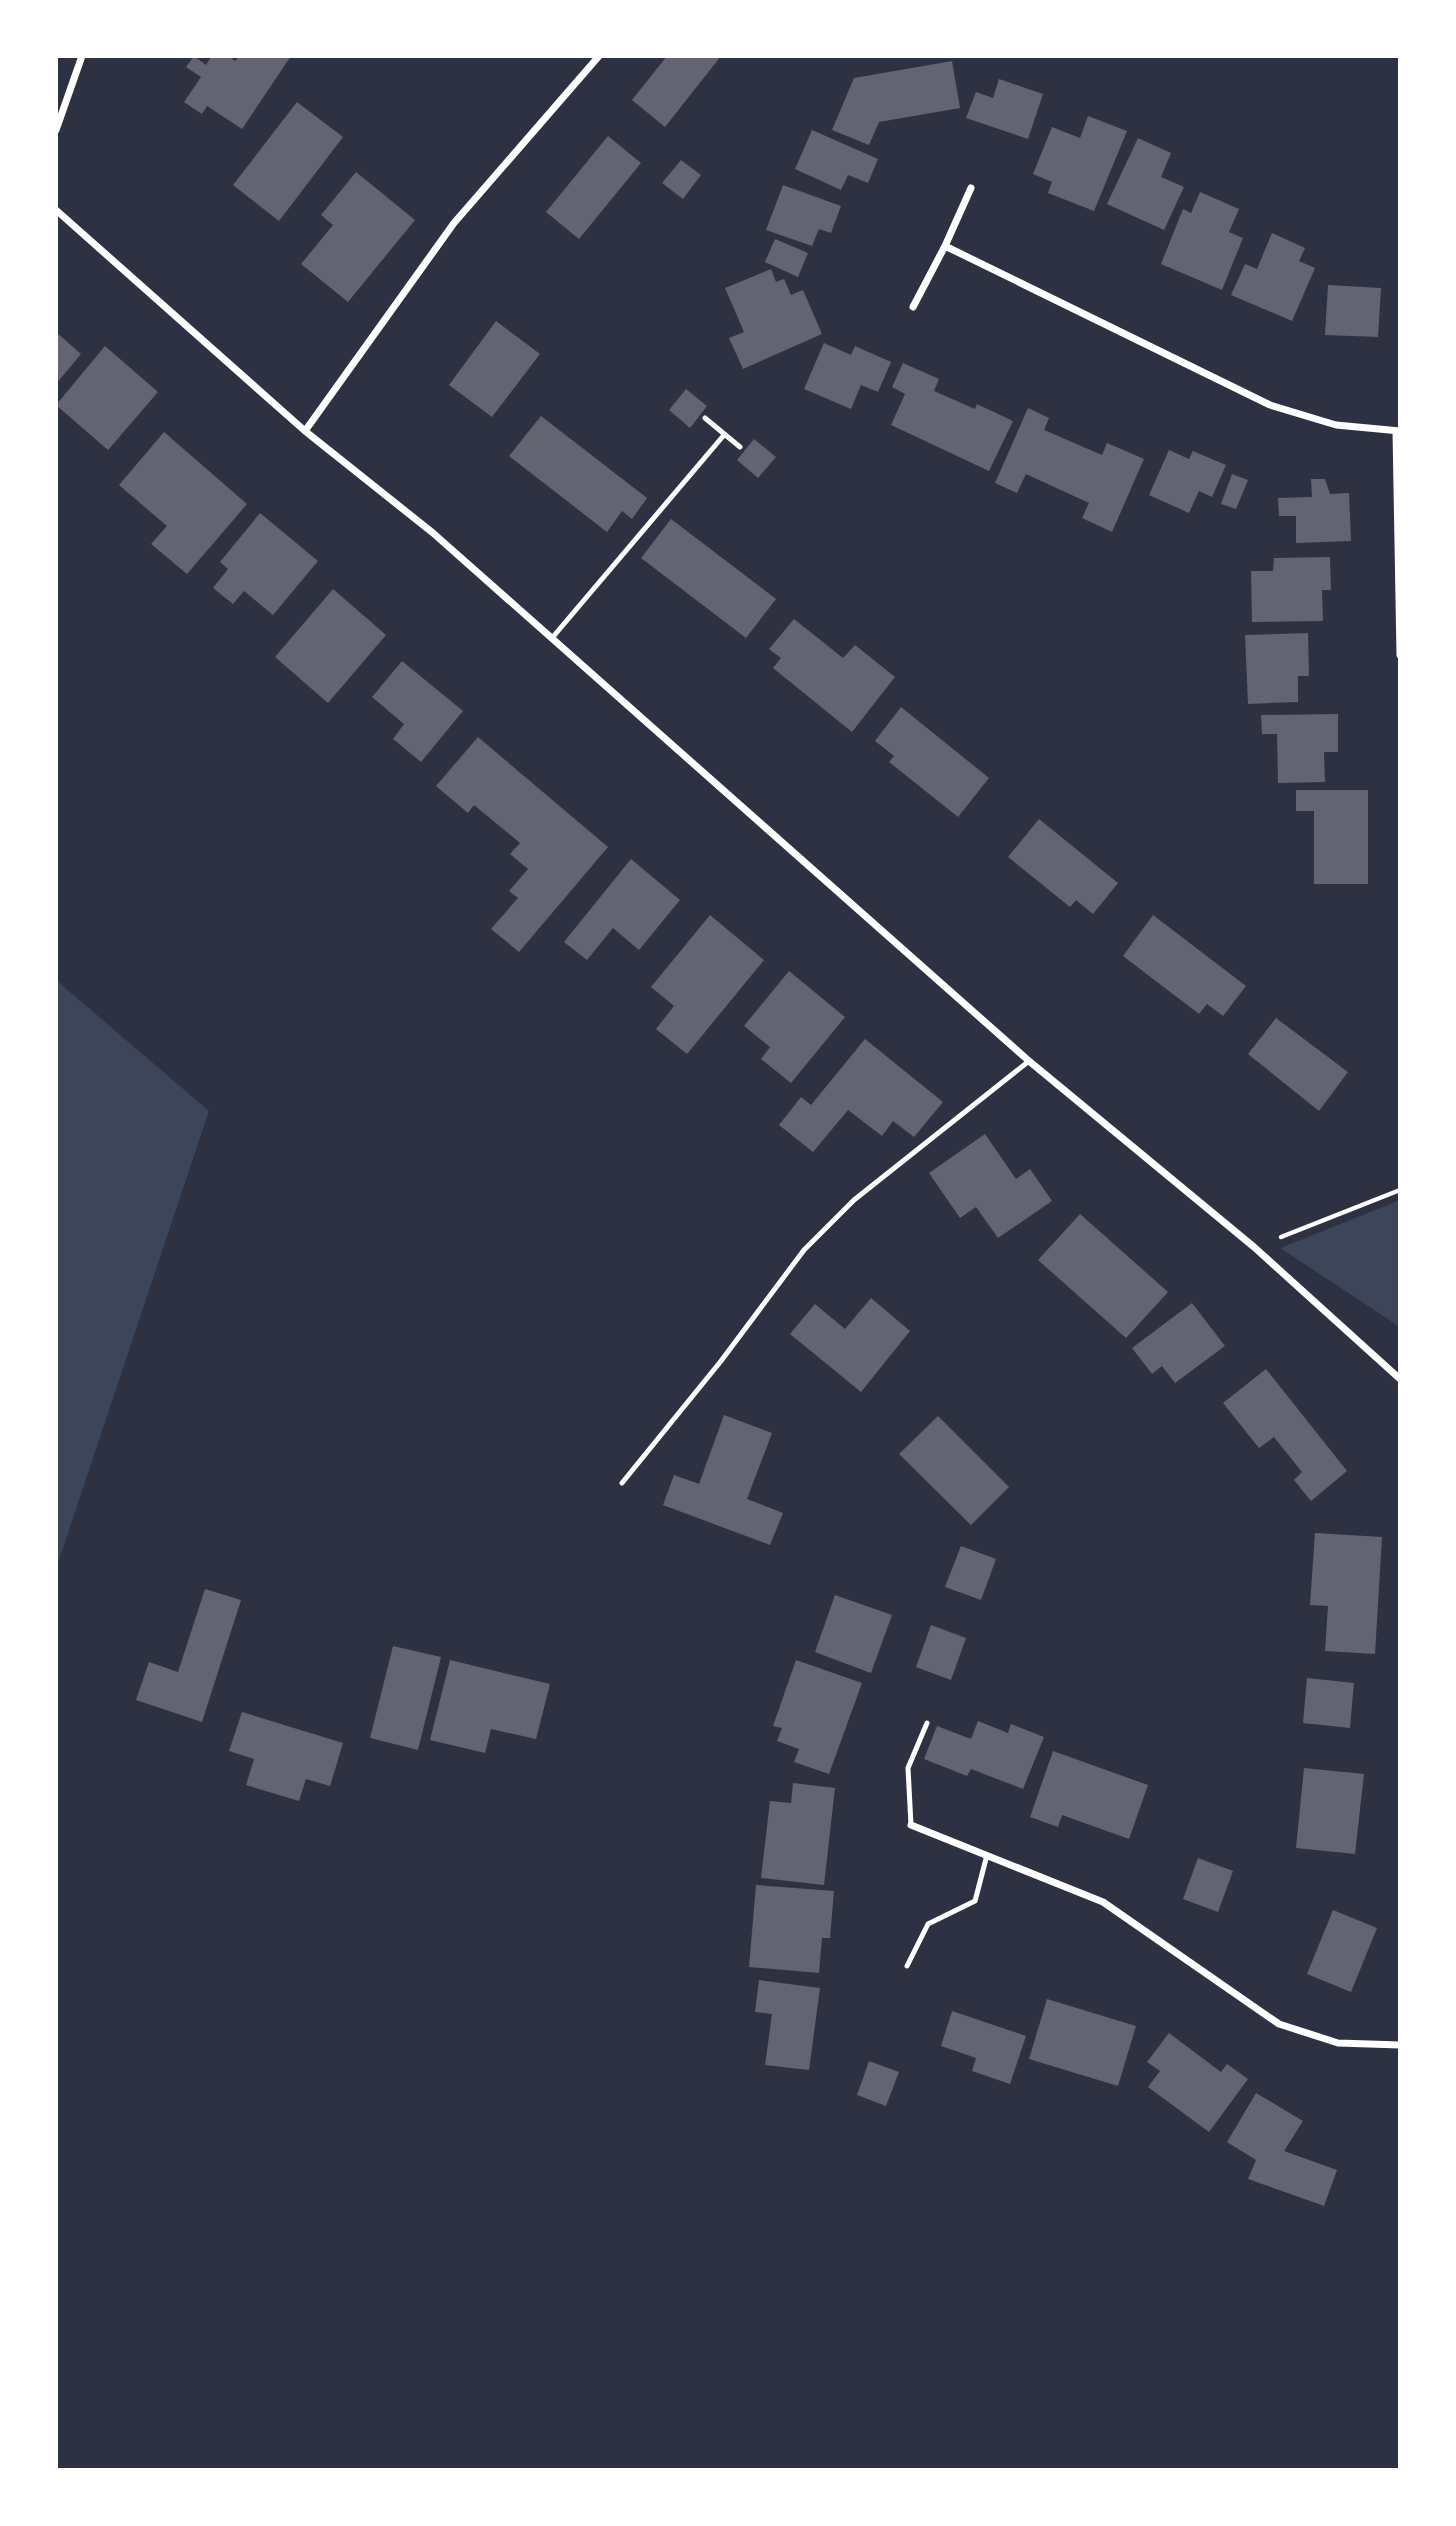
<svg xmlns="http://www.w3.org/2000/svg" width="1456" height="2526" font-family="'Sofia Sans Condensed',sans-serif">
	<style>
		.green { fill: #3c4559 }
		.building { fill: #626471 }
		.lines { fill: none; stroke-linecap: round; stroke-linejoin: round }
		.path { stroke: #fff; stroke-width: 4.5 }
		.service { stroke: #fff; stroke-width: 5 }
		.minor { stroke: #fff; stroke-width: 7 }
	</style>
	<rect width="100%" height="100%" fill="#2d3142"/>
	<!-- green -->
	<path class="green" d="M56 980 209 1111 56 1569Z
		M1400 1200V1327L1280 1248Z"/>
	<!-- building -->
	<path class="building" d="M194 56 206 65 212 56H228L235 61 239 56H291L242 129 207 106 202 114 184 102 201 77 186 67Z
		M667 56H721L665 127 632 100Z
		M952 61 960 108 879 122 869 145 832 130 854 78Z
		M999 79 1043 94 1028 139 966 118 976 92 993 98Z
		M297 102 343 137 279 221 233 185Z
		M1088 116 1127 131 1094 211 1048 193 1052 182 1033 174 1052 127 1080 138Z
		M812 130 878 159 868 183 848 175 841 190 795 169Z
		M608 136 641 163 579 239 546 212Z
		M1138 138 1171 153 1161 177 1184 187 1164 230 1107 204Z
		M681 160 701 175 683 199 662 183Z
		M356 172 415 220 348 302 301 264 333 225 321 215Z
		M783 185 841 206 831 233 819 229 812 246 766 230Z
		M1200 192 1239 209 1229 232 1243 238 1222 290 1161 264 1183 209 1191 213Z
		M1272 233 1305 248 1299 261 1315 268 1292 321 1231 295 1245 264 1257 269Z
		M775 239 808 253 798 277 765 262Z
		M771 269 776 282 784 279 791 295 803 290 822 334 743 369 729 338 744 332 725 288Z
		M1328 285 1381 288 1378 337 1325 335Z
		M496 321 540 354 492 417 449 385Z
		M56 332 81 354 56 384Z
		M824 343 851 355 855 346 891 362 878 392 861 385 851 409 804 389Z
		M105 346 158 392 108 450 56 405Z
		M903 363 939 379 934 391 975 409 977 404 1013 421 989 471 891 425 905 394 892 387Z
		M686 389 707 406 690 428 669 410Z
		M1028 408 1049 418 1044 430 1102 455 1107 443 1144 459 1112 532 1082 518 1089 503 1026 474 1017 493 995 483Z
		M541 416 647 498 632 519 622 511 607 532 509 456Z
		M164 432 247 504 187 574 151 544 167 526 119 485Z
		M754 439 776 457 758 478 737 460Z
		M1169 450 1189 459 1193 451 1226 465 1212 497 1199 491 1189 513 1149 495Z
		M1232 474 1248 480 1236 509 1221 504Z
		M1311 479H1325L1330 494 1349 493 1351 541 1296 543V516H1279L1278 498 1312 497Z
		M260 513 318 561 273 615 244 591 233 604 213 588 228 569 220 562Z
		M671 519 776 599 746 638 641 558Z
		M1330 557 1331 590H1322L1323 621 1252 622 1251 571H1273L1274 558Z
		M333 589 386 635 328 703 275 657Z
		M794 619 843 658 855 645 895 677 852 732 773 668 781 658 769 649Z
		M1308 633 1309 676H1298V702L1248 704 1245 635Z
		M402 661 463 711 421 762 393 739 404 724 372 697Z
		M901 707 989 778 958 817 889 762 894 756 875 741Z
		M1338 714V752H1324L1325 782 1278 783 1277 734H1262L1261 715Z
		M478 737 608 847 519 952 491 929 518 898 509 891 528 869 510 854 520 843 474 805 468 813 436 786Z
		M1296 790H1368V884H1314V811H1296Z
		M1039 819 1118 883 1093 914 1076 900 1070 907 1008 857Z
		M631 859 680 900 639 950 613 928 587 960 564 942Z
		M710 915 764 960 687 1054 656 1029 674 1006 651 987Z
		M1153 915 1246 986 1223 1016 1207 1004 1199 1014 1123 956Z
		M789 971 845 1017 791 1083 761 1059 770 1047 744 1026Z
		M1276 1018 1348 1072 1319 1111 1248 1054Z
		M865 1039 943 1102 914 1137 893 1121 882 1136 848 1110 813 1152 779 1125 801 1097 811 1105Z
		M985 1134 1016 1179 1030 1169 1052 1201 998 1238 976 1207 960 1218 929 1173Z
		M1080 1214 1168 1292 1126 1338 1038 1260Z
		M871 1298 910 1331 861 1392 790 1334 815 1304 845 1329Z
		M1192 1303 1225 1346 1175 1383 1162 1366 1152 1374 1132 1348Z
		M1266 1369 1347 1471 1311 1501 1294 1480 1302 1472 1274 1437 1259 1448 1223 1403Z
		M724 1415 772 1433 747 1499 783 1513 770 1545 663 1505 674 1475 699 1484Z
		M938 1416 1009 1487 971 1525 899 1454Z
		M1315 1533 1382 1537 1375 1654 1325 1651 1328 1606 1310 1605Z
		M961 1546 996 1559 981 1600 945 1587Z
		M205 1589 241 1600 202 1722 136 1700 149 1662 178 1672Z
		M835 1595 892 1615 871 1673 815 1652Z
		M931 1625 966 1638 951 1680 916 1667Z
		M393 1646 441 1657 418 1750 370 1738Z
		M450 1660 550 1684 536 1739 491 1729 485 1753 430 1740Z
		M796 1660 862 1683 829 1774 794 1762 799 1749 777 1741 782 1728 773 1726Z
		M1307 1678 1354 1683 1350 1728 1303 1723Z
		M242 1712 343 1743 330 1786 306 1779 299 1801 246 1785 254 1759 229 1751Z
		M978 1721 1008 1733 1011 1724 1044 1737 1023 1789 971 1769 967 1776 924 1759 937 1726 971 1739Z
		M1053 1751 1148 1785 1129 1839 1062 1815 1058 1827 1030 1817Z
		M1304 1768 1364 1774 1355 1854 1296 1848Z
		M793 1783 835 1788 824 1885 761 1878 770 1801 791 1803Z
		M1198 1858 1233 1871 1218 1912 1183 1899Z
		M756 1885 834 1891 830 1938H822L819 1973 749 1967Z
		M1333 1910 1377 1928 1351 1992 1307 1974Z
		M759 1980 820 1988 809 2070 765 2065 772 2014 755 2012Z
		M1047 1999 1136 2026 1118 2086 1029 2059Z
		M952 2011 1026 2036 1010 2084 972 2071 976 2058 941 2046Z
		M1169 2033 1221 2072 1227 2064 1248 2079 1209 2132 1148 2087 1160 2071 1147 2062Z
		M869 2061 899 2072 886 2106 857 2095Z
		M1256 2093 1303 2121 1284 2151 1337 2170 1324 2206 1248 2179 1256 2160 1227 2142Z"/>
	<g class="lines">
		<!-- path -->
		<path class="path" d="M1281 1237 1400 1190"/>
		<!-- service -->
		<path class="service" d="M705 418 740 447
			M552 638 724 435
			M622 1483 721 1361 804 1250 854 1200 1029 1061
			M911 1825 908 1768 927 1723
			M907 1966 928 1924 975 1901 987 1855"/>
		<!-- minor -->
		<path class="minor" d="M56 130 82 56
			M56 210 305 431 433 533 1029 1061 1254 1247 1400 1379
			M945 246 1270 405 1336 425 1400 431
			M913 307 945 246 971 188
			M305 431 454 223 599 56
			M1396 431 1400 655
			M911 1825 1103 1902 1279 2024 1338 2043 1400 2045"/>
	</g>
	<!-- border -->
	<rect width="1456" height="2526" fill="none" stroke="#ffffff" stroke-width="116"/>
</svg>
